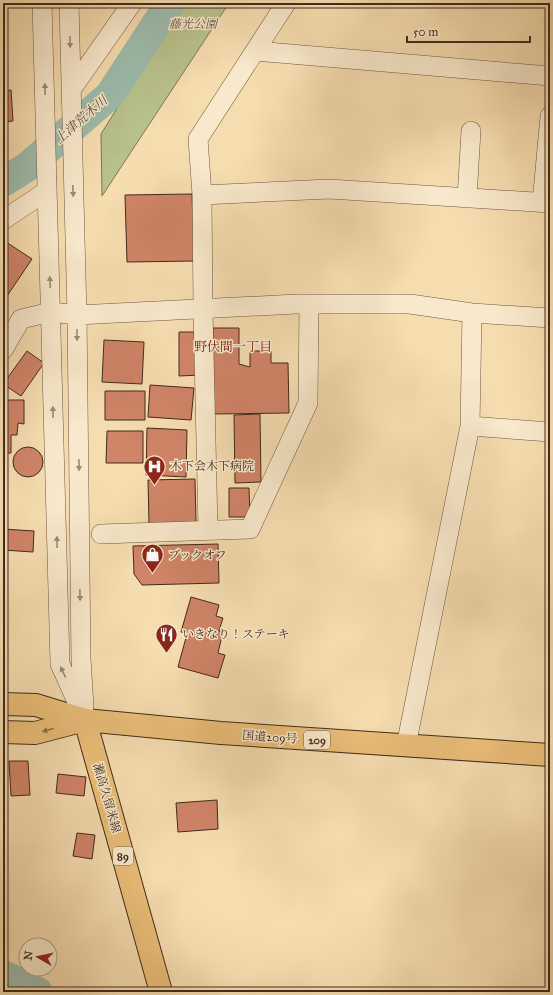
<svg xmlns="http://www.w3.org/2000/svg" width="553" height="995" font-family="'IM FELL Great Primer','Noto Serif JP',serif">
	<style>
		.green { fill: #b9c28d; stroke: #7c7655 }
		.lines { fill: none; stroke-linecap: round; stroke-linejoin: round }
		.river { stroke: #9dbcac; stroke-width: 30 }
		.building { fill: #d08468; stroke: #402a1d }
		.minor-casing { stroke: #6e5742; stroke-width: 20 }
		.major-casing { stroke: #402a1d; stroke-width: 24 }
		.highway-casing { stroke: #402a1d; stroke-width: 24 }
		.minor { stroke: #f9e9cc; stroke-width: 19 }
		.major { stroke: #ebbe78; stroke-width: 22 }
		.highway { stroke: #ebbe78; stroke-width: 22 }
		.oneway { fill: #9c8a74 }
		.oneway2 { fill: #8d6d46 }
		.labels { text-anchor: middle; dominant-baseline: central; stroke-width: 3; stroke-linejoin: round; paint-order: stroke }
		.shield { fill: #f9e9cc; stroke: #786352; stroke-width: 1 }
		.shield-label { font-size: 11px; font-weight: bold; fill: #402a1d }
		.park-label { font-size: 12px; font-style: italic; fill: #5e5039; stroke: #f9e9cc }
		.poi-label { font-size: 12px; fill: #402a1d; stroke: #f9e9cc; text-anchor: start }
		.street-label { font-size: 12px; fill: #402a1d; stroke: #f9e9cc }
		.water-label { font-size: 13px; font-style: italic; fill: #574e41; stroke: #f9e9cc }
		.neighbourhood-label { font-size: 13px; fill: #7a1f14; stroke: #f9e9cc }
	</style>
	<rect width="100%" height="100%" fill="#f6ddb0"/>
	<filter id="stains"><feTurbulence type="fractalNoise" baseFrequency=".005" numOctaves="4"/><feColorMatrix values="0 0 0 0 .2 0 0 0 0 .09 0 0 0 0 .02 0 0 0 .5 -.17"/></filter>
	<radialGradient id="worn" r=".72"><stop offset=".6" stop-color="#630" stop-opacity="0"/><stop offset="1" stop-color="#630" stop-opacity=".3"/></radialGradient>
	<!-- green -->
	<path class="green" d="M183 3H229L102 196 101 134Z"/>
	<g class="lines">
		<!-- river -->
		<path class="river" d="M3 182 27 167 110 95 170 3
			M3 975 19 982 38 992"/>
	</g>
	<!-- building -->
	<path class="building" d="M11 90 13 121 3 122V91Z
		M192 194 194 261 127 262 125 195Z
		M3 240 32 259 3 302Z
		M213 328H239V364L250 367V351H271V363H288L289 413 214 414Z
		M179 332H201V375L179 376Z
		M104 340 144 342 142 384 102 382Z
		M27 351 44 363 21 396 3 384Z
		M150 385 194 388 191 420 148 417Z
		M105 391H145V420H105Z
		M3 400H24V424L18 423 17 435H11V453H3Z
		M260 414 261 482 235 483 234 415Z
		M147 428 187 430 186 477 146 475Z
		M107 431H143V463H106Z
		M13 462a15 15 0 1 1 30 0a15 15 0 1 1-30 0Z
		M195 479 196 522 149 524 148 480Z
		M229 488H249L250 517H229Z
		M3 529 34 531 33 552 3 550Z
		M218 544 219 583 142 585 134 574 133 546Z
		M191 597 219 605 216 616 223 618 219 631 223 632 218 653 225 655 218 678 178 667 187 634 181 632Z
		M9 761H28L30 795 11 796Z
		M58 774 86 777 84 796 56 793Z
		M217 800 218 829 178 832 176 803Z
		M77 833 95 835 92 859 73 856Z"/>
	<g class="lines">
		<defs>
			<path id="minor" d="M42 3 60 664 85 720
				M69 3 77 315 81 659 84 707
				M255 51 550 76
				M71 90 132 3
				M202 195 329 189 550 203
				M467 198 471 131
				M542 203 550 116
				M3 220 47 191
				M3 350 21 319 51 312 77 315 297 304H410L472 313 550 318
				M470 426 550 432
				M208 530 203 309 202 195 198 139 286 3
				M101 534 250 529 308 403 309 304
				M406 746 470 426 472 313"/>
			<path id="major" d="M85 720 161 992"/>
			<path id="highway" d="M3 704 36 705 85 720 221 733 550 755
				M3 732 35 733 85 720"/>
		</defs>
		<!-- minor casing -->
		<use href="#minor" class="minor-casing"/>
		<!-- major casing -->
		<use href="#major" class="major-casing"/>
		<!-- highway casing -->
		<use href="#highway" class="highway-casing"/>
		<!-- minor -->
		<use href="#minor" class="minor"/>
		<!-- major -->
		<use href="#major" class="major"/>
		<!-- highway -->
		<use href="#highway" class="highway"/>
	</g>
	<!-- one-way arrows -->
	<defs><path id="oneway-solid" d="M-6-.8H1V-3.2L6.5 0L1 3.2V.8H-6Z"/></defs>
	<g class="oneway">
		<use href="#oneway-solid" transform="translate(70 42) rotate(89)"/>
		<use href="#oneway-solid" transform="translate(45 89) rotate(-91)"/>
		<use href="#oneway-solid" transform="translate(73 191) rotate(88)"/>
		<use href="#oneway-solid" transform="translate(50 282) rotate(-92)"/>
		<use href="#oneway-solid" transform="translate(77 335) rotate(89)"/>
		<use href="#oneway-solid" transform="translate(53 412) rotate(-91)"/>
		<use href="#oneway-solid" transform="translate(79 465) rotate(89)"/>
		<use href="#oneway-solid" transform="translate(57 542) rotate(-91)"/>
		<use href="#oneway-solid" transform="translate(80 595) rotate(89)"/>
		<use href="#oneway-solid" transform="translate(63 672) rotate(-115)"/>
	</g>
	<use class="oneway2" href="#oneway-solid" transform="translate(48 730) rotate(165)"/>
	<!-- icons -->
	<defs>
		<symbol id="hospital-pin" viewBox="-11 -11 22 30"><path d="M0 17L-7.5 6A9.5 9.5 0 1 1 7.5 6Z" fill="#8f2418" stroke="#f9e9cc"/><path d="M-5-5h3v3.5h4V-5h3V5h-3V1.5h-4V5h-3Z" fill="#fff"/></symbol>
		<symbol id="shop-pin" viewBox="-11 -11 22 30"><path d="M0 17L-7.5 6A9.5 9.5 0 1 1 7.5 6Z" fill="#8f2418" stroke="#f9e9cc"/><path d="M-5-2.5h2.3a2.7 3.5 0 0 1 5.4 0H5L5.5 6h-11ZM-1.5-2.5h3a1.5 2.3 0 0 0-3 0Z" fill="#fff"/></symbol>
		<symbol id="restaurant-pin" viewBox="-11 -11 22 30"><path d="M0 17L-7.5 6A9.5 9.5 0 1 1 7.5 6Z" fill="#8f2418" stroke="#f9e9cc"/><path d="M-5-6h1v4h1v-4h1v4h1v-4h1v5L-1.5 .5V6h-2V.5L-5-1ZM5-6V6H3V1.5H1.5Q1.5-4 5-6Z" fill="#fff"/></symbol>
	</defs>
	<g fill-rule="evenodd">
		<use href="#hospital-pin" x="142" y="454" width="25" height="34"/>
		<use href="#shop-pin" x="140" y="542" width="25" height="34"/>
		<use href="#restaurant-pin" x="154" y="622" width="25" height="34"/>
	</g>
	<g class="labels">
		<!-- shield labels -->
		<g class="shield">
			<rect x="304" y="731" width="26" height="18" rx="3"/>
			<rect x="113" y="847" width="20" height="18" rx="3"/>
		</g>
		<g class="shield-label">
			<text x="317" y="740">209</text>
			<text x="123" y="856">89</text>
		</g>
		<!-- park labels -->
		<g class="park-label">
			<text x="193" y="24">藤光公園</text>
		</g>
		<!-- poi labels -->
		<g class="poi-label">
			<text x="170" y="466">木下会木下病院</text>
			<text x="168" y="555">ブックオフ</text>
			<text x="182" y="634">いきなり！ステーキ</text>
		</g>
		<!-- street labels -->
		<g class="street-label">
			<text transform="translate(270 737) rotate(4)">国道209号</text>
			<text transform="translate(107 798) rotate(74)">瀬高久留米線</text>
		</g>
		<!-- water labels -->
		<g class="water-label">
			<text transform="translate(81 120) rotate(-41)">上津荒木川</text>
		</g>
		<!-- neighbourhood labels -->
		<g class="neighbourhood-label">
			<text x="233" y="347">野伏間一丁目</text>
		</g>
	</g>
	<!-- margin -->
	<rect width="553" height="995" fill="none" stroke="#f6ddb0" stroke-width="16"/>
	<rect x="4" y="4" width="545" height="987" fill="none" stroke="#402a1d" stroke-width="2"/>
	<rect x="8" y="8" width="537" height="979" fill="none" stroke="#402a1d"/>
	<!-- north arrow -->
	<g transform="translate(38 957) rotate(279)"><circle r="19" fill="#f9e9cc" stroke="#af9d86"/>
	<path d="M0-3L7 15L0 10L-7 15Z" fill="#8f2418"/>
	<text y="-6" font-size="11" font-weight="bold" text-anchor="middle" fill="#402a1d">N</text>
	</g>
	<!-- scale -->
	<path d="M407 36v6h123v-6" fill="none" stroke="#402a1d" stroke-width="2"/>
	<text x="413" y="36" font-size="12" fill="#402a1d" stroke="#f9e9cc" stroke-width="3" paint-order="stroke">50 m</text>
	<rect width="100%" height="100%" filter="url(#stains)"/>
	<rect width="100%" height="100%" fill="url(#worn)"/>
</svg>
